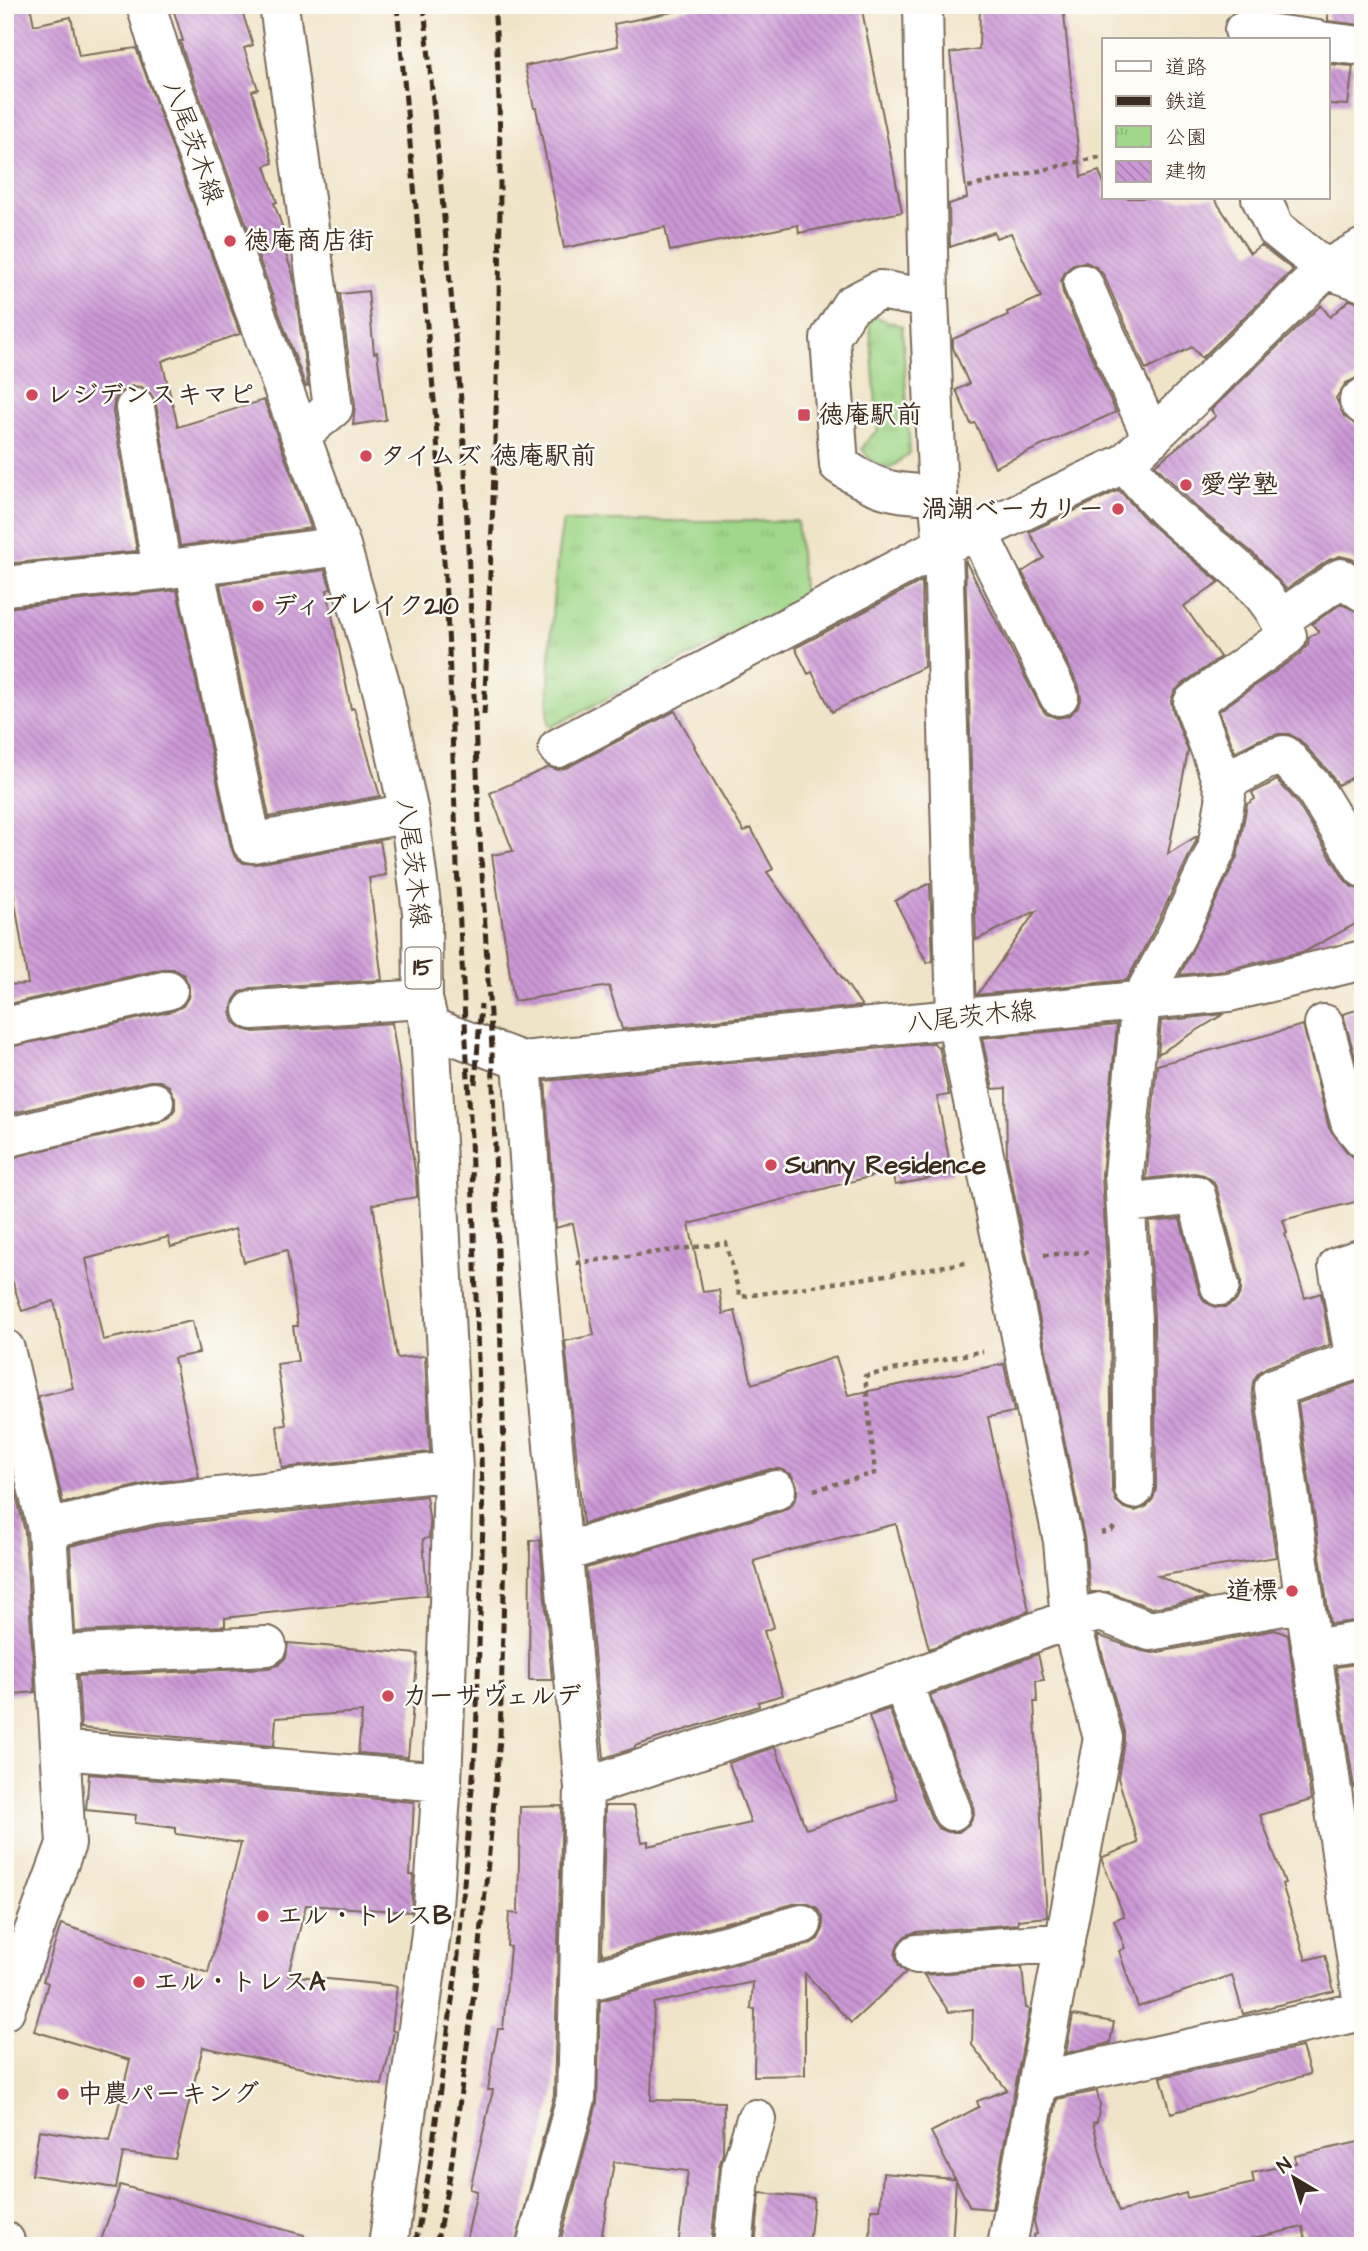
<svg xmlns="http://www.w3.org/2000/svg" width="1368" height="2251" font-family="'Architects Daughter','Klee One',sans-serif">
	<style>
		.park { fill: url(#park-tufts); stroke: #6e8054; stroke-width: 2 }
		.building { fill: url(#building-back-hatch) }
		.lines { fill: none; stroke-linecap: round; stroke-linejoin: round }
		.minor-casing { stroke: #7a6b5a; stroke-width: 42 }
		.major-casing { stroke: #7a6b5a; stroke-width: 42 }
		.path { stroke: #7a6b5a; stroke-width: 4.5; stroke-dasharray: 5 5; stroke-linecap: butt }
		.minor { stroke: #fff; stroke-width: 38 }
		.major { stroke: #fff; stroke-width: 38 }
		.rail { stroke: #3b2a1e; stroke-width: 5; stroke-dasharray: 10 5; stroke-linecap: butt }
		.poi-dot { fill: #d1495b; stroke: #fdfcf7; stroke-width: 2.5 }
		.labels { text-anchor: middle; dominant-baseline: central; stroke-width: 5; stroke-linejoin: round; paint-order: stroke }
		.shield { fill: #fdfcf7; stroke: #75695f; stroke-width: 2 }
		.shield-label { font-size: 24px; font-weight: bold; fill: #3b2a1e }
		.street-label { font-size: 26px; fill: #3b2a1e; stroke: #fdfcf7 }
		.poi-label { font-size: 26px; font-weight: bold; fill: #3b2a1e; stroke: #fdfcf7; text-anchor: start }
	</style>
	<defs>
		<pattern id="park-tufts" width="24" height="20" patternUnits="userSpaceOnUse" patternTransform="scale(1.75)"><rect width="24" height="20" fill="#a0d789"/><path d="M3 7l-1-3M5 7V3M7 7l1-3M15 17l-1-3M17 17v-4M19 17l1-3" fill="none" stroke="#8bb976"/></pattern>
		<pattern id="building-back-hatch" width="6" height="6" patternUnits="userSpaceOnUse" patternTransform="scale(1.75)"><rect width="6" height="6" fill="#cc99d7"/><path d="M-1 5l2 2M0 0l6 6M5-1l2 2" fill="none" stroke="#a77dae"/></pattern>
	</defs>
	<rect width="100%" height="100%" fill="#fdfcf7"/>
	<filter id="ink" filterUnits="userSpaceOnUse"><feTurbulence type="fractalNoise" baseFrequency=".0143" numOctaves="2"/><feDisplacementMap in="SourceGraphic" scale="14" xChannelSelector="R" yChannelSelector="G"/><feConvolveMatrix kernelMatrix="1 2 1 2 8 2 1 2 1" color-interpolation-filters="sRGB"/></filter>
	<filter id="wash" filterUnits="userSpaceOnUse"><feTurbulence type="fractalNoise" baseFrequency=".00686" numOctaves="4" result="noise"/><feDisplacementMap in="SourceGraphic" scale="28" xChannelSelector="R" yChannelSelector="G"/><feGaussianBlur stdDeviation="1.57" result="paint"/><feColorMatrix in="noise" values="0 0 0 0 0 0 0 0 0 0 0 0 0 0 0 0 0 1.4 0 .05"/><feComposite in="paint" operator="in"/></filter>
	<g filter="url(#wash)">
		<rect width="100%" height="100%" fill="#f0e4c8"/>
		<!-- park -->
		<path class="park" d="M869 315 902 326 910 453 889 469 873 463 862 449 869 438 878 430Z
			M563 521H797L804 598 551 727 548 724C550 656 551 588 563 521Z"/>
		<g id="blocks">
			<!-- building -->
			<path class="building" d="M5 5H30L34 25 71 17 79 56 136 48 240 334 162 361 178 427 264 400 311 528 180 546 156 404 151 394 142 387 132 386 121 392 114 401 113 412 137 551 5 564Z
				M172 5H240L253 45 244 48 258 89 252 91 273 163 265 166 277 202 274 203 286 238 281 240 293 275 308 386 306 387 184 54 180 41H183Z
				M706 5H861L902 212 799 233 798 225 670 251 665 227 564 248 536 108H534L525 66 618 46 614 24Z
				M980 5H1063L1081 177 1099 171 1104 184V198H1214L1250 253 1261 245 1293 270 1202 358 1192 347 1146 370 1103 274 1096 267 1086 262 1073 264 1065 272 1061 281 1063 293 1116 412 995 467 975 423 971 424 956 390 969 384 953 348V339L1008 315 1007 312 1041 297 1011 233 996 238 994 232 950 247 949 204 967 198 950 53 979 49Z
				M1328 5H1362L1360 25 1328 21Z
				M1328 64 1353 66 1348 105 1328 104Z
				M368 291 374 353 377 352 386 420 353 425 355 405 340 294Z
				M1349 300 1363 303V375L1346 383 1336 398 1344 416 1363 430V566L1352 559 1340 556 1329 560 1286 589 1255 555 1195 506 1155 465 1216 416 1211 410 1321 305 1330 317Z
				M1119 490 1150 524 1219 582 1184 606 1220 657 1180 686 1174 692 1171 701 1173 711 1188 751 1168 854 1197 836 1196 841 1156 926 1127 980 977 995 1036 911 976 940 965 560 1040 706 1046 714 1057 718 1068 716 1077 708 1081 698 1079 687 1022 572 1044 558 1029 532Z
				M325 570 331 589 327 590 351 709 354 708 380 796 269 817 220 584Z
				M922 581 924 667 832 712 812 672 808 674 795 648Z
				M177 590 231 847 235 857 244 863 256 864 380 841 386 875 369 878 382 980 251 988 240 992 234 1000 231 1012 234 1022 243 1029 254 1032 392 1023 416 1177 417 1197 373 1204 397 1358 425 1356 430 1452 282 1468 277 1426 286 1425 277 1364 298 1361 293 1326H298L287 1250 244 1262 235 1229 171 1247 168 1237 86 1259 103 1340 192 1321 199 1353 174 1358 199 1477 149 1483 63 1503 38 1396 73 1388 54 1301 22 1311 5 1258V1159L159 1123 170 1117 175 1109V1098L169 1086 160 1081H149L5 1115V1048L173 1011 183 1006 189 996V986L184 975 174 969H163L5 1005V985L28 984 12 883H5V608Z
				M1341 604 1363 614V772L1338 785 1330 773 1300 740 1289 734H1278L1258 740 1235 752 1219 711 1300 654 1308 644 1309 637 1319 632 1312 624Z
				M675 711 695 746 694 747 744 832 751 828 773 869 767 872 862 1006 622 1029 609 986 514 1001 492 855 513 851 490 793 549 767 558 770 568 767Z
				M1277 780 1296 801 1344 879 1352 887 1363 890V920L1306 951 1225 970 1180 975 1237 857 1247 804 1255 799 1252 793Z
				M930 883 933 961 927 963 895 901Z
				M1363 1008V1085L1343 1014Z
				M1224 1014 1158 1054 1161 1021Z
				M1117 1025 1102 1175 1110 1321 1112 1489 1116 1501 1124 1508 1135 1511 1146 1507 1153 1499 1156 1489 1154 1320 1149 1222 1180 1219 1199 1292 1205 1302 1215 1307H1226L1236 1301 1241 1291V1280L1217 1189 1213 1181 1204 1175 1194 1173 1146 1179 1157 1065 1303 1025 1329 1128 1347 1152 1355 1158 1363 1159V1200L1283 1220 1287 1233 1285 1234 1305 1298 1321 1293 1330 1345 1267 1367 1258 1373 1253 1382 1252 1391 1276 1557 1158 1576 1207 1598 1152 1608 1109 1592H1090L1084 1537 1007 1159 1006 1088 993 1089 982 1038Z
				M934 1043 938 1048 939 1046 949 1095 937 1097 952 1174 895 1185 892 1171 689 1224 703 1292 719 1290 723 1314 735 1311 752 1384 836 1357 848 1395 1004 1364 1014 1412 988 1417 1029 1611 929 1649 896 1524 790 1550 754 1561 774 1627 764 1631 783 1695 758 1702 759 1706 635 1746V1748L604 1758 586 1568 782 1511 792 1505 797 1494V1485L791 1474 780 1469H770L583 1524 565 1341 594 1335 573 1223 556 1228 545 1081Z
				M1363 1380V1620L1330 1624 1298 1403Z
				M5 1446 25 1532 35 1692 5 1695Z
				M426 1496 430 1524 429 1538 423 1539 427 1595 225 1618V1626L75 1632 70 1546 158 1526Z
				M540 1540 552 1680H529L530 1541Z
				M1275 1630 1288 1635 1311 1800 1260 1815 1285 1883 1282 1884 1306 1960 1325 1955 1334 1991 1243 2014 1232 1975 1138 2007 1119 1951 1125 1948 1114 1920 1124 1916 1102 1860 1103 1857 1138 1843 1118 1778 1124 1742V1732L1097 1635 1142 1651 1153 1653Z
				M288 1643 418 1654 408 1757 358 1753 362 1712 276 1718 274 1746 81 1728 78 1676 268 1668 278 1665 286 1657Z
				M1038 1654 1044 1680 1036 1681 1037 1702H1034L1047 1917 1018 1920V1924L915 1932 905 1936 898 1944 895 1955 899 1966 906 1972 851 2023 805 1973V2075L754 2076 755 2009H751L753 1982 654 2003 651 2100 724 2102 723 2153 719 2167 711 2246H678L688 2171 614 2162 600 2246H559L597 2103 600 2001 808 1945 818 1939 823 1929V1918L817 1908 807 1903H797L602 1955 605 1806H634L642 1842 648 1841V1846L751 1823 729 1763 775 1747 806 1829 898 1799 869 1716 889 1709 932 1820 938 1828 948 1832H959L969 1824 974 1814 973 1804 930 1695Z
				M1363 1663V1785L1354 1788 1336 1667Z
				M89 1774 414 1802 410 1875H413L411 1912 306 1905 288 1975 397 1986 392 2030 394 2031 382 2085 203 2047 175 2159 123 2153 116 2188 32 2175 39 2130 110 2141 130 2060 34 2031 48 1983 43 1981 61 1924 208 1973 241 1843 176 1834V1828L135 1823 136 1815 86 1810Z
				M562 1806 554 2095 515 2246H465L477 2191 470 2189 493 2090H488L493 2054 498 2029H503L510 1947 507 1946 509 1913 518 1914 520 1807Z
				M1022 1967 1026 2008 1030 2009 992 2209 970 2207 956 2180 952 2246H870L871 2209H880L883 2173 955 2179 931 2132 979 2107 977 2101 1007 2090 972 2045 973 2009 949 2012 924 1975Z
				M1073 2015 1114 2022 1110 2043 1066 2053Z
				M1302 2047 1310 2074 1171 2113 1161 2077Z
				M1097 2091 1100 2105 1097 2122 1093 2123 1105 2171 1119 2212 1186 2193 1187 2198 1254 2183 1252 2173 1296 2163 1295 2156 1363 2141V2246H1307L1303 2227 1218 2246 1035 2245 1034 2235 1037 2234 1034 2221 1057 2099Z
				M120 2185 304 2235 303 2246H99Z
				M760 2193 814 2198 809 2246H755Z"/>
		</g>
	</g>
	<g filter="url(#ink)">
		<use href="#blocks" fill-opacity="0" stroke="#7a6b5a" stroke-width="2"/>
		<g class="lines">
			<defs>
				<path id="minor" d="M279 5 333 408 300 435
					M923 5 929 299 938 495 943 545 956 1018 1063 1541 1070 1619 1103 1738 1007 2246
					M1244 30 1318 40
					M1328 42 1353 45
					M1261 198 1275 228 1326 269 1363 282
					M1083 284 1152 438
					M929 299 880 290 851 305 830 338 839 465C878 491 891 493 938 495
					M1363 398 1359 401 1363 405
					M135 408 162 570
					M1125 463C1138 478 1151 494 1165 508 1205 548 1267 579 1287 636L1193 703 1214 759 1226 796 1217 848 1176 936 1141 1000 1124 1174 1132 1320 1134 1489
					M978 532 1059 696
					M194 566 252 843 409 813
					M5 586 162 570 341 546
					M1281 619 1341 578 1363 592
					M558 748 943 545 978 532 1125 463 1326 269 1363 248
					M1222 784 1264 761 1284 755 1314 788 1363 868
					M253 1010 423 999
					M1324 1024 1350 1122 1363 1138
					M5 1027 168 990
					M522 1061 537 1269 584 1788 576 2098 536 2246
					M5 1138 154 1102
					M1126 1203 1196 1195 1220 1286
					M1363 1258 1338 1266 1355 1360 1274 1388 1363 2005
					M5 1349 47 1529 66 1844 5 2010
					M47 1529 154 1504 453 1471
					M564 1552 776 1490
					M1311 1649 1363 1641
					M55 1655 267 1646
					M902 1682 952 1811
					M61 1750 442 1782
					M584 1788 902 1682 1070 1619 1101 1612 1150 1631 1304 1602
					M917 1954 1065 1942
					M579 1984 802 1924
					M1038 2081 1363 2011
					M5 2241 6 2246
					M388 2246 431 1933 442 1782 451 1551 453 1471 430 1027
					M733 2246 741 2169 756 2119"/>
				<path id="major" d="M146 5 163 61 341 546 383 693 409 813 422 912 423 999 430 1027 522 1061 1229 992 1363 960"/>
			</defs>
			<!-- minor casing -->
			<use href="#minor" class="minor-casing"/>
			<!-- major casing -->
			<use href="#major" class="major-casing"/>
			<!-- path -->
			<path class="path" d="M968 187 1104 156
				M1044 1255 1088 1252
				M576 1263 726 1243 740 1297 966 1263
				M814 1490 875 1473 865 1376 983 1351
				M1101 1533 1112 1530 1116 1524"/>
			<!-- minor -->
			<use href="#minor" class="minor"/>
			<!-- major -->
			<use href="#major" class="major"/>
			<!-- rail -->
			<path class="rail" d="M397 5 436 421 449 648 457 867 471 1136 483 1521 476 1740 458 1956 429 2172 415 2246
				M424 5 463 421 479 820 492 1050 506 1517 500 1739 479 1955 450 2175 436 2246
				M484 715C490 577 496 440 499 302 500 203 502 104 494 5
				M475 1084 481 1004"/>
		</g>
	</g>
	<!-- markers -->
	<g class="poi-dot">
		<circle cx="230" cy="241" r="7"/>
		<circle cx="32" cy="395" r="7"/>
		<rect x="797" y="408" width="14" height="14" rx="3.5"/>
		<circle cx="366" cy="456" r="7"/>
		<circle cx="1186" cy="485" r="7"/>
		<circle cx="1118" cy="509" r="7"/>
		<circle cx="258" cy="606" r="7"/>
		<circle cx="771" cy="1165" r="7"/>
		<circle cx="1292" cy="1591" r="7"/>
		<circle cx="388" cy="1696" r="7"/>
		<circle cx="263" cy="1916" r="7"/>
		<circle cx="139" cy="1982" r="7"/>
		<circle cx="63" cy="2094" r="7"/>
	</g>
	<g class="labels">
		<!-- shield labels -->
		<rect class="shield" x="405.5" y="947.5" width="35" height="41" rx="5"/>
		<g class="shield-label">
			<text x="423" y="968">15</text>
		</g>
		<!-- street labels -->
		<g class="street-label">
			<text transform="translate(193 142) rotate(70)">八尾茨木線</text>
			<text transform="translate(413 863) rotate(83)">八尾茨木線</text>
			<text transform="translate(971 1017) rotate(-6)">八尾茨木線</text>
		</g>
		<!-- poi labels -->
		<g class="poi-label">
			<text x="244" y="241">徳庵商店街</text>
			<text x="46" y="395">レジデンスキマピ</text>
			<text x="818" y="415">徳庵駅前</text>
			<text x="380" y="456">タイムズ 徳庵駅前</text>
			<text x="1200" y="485">愛学塾</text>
			<text x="1104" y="509" text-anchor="end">渦潮ベーカリー</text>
			<text x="272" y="606">ディブレイク210</text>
			<text x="785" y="1165">Sunny Residence</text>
			<text x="1278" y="1591" text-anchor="end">道標</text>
			<text x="402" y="1696">カーサヴェルデ</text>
			<text x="277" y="1916">エル・トレスB</text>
			<text x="153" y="1982">エル・トレスA</text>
			<text x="77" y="2094">中農パーキング</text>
		</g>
	</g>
	<!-- margin -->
	<rect width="1368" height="2251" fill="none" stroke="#fdfcf7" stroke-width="28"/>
	<!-- legend -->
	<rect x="1102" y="38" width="228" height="161" fill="#fdfcf7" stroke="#afa8a0" stroke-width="2"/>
	<rect x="1116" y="61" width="35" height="10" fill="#ffffff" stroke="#afa8a0" stroke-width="2"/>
	<text x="1165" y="74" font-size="21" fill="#3b2a1e">道路</text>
	<rect x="1116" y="96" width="35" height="10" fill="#3b2a1e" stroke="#afa8a0" stroke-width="2"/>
	<text x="1165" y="108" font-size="21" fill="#3b2a1e">鉄道</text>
	<rect x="1116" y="126" width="35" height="21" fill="url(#park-tufts)" stroke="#afa8a0" stroke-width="2"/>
	<text x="1165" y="144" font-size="21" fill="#3b2a1e">公園</text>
	<rect x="1116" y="161" width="35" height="21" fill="url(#building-back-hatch)" stroke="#afa8a0" stroke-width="2"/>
	<text x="1165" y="178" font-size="21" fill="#3b2a1e">建物</text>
	<!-- north arrow -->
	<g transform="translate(1294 2178) rotate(322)" stroke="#fdfcf7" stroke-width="5" paint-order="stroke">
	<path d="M0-5L12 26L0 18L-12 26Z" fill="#3b2a1e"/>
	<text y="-10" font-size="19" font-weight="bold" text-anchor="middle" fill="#3b2a1e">N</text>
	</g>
</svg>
